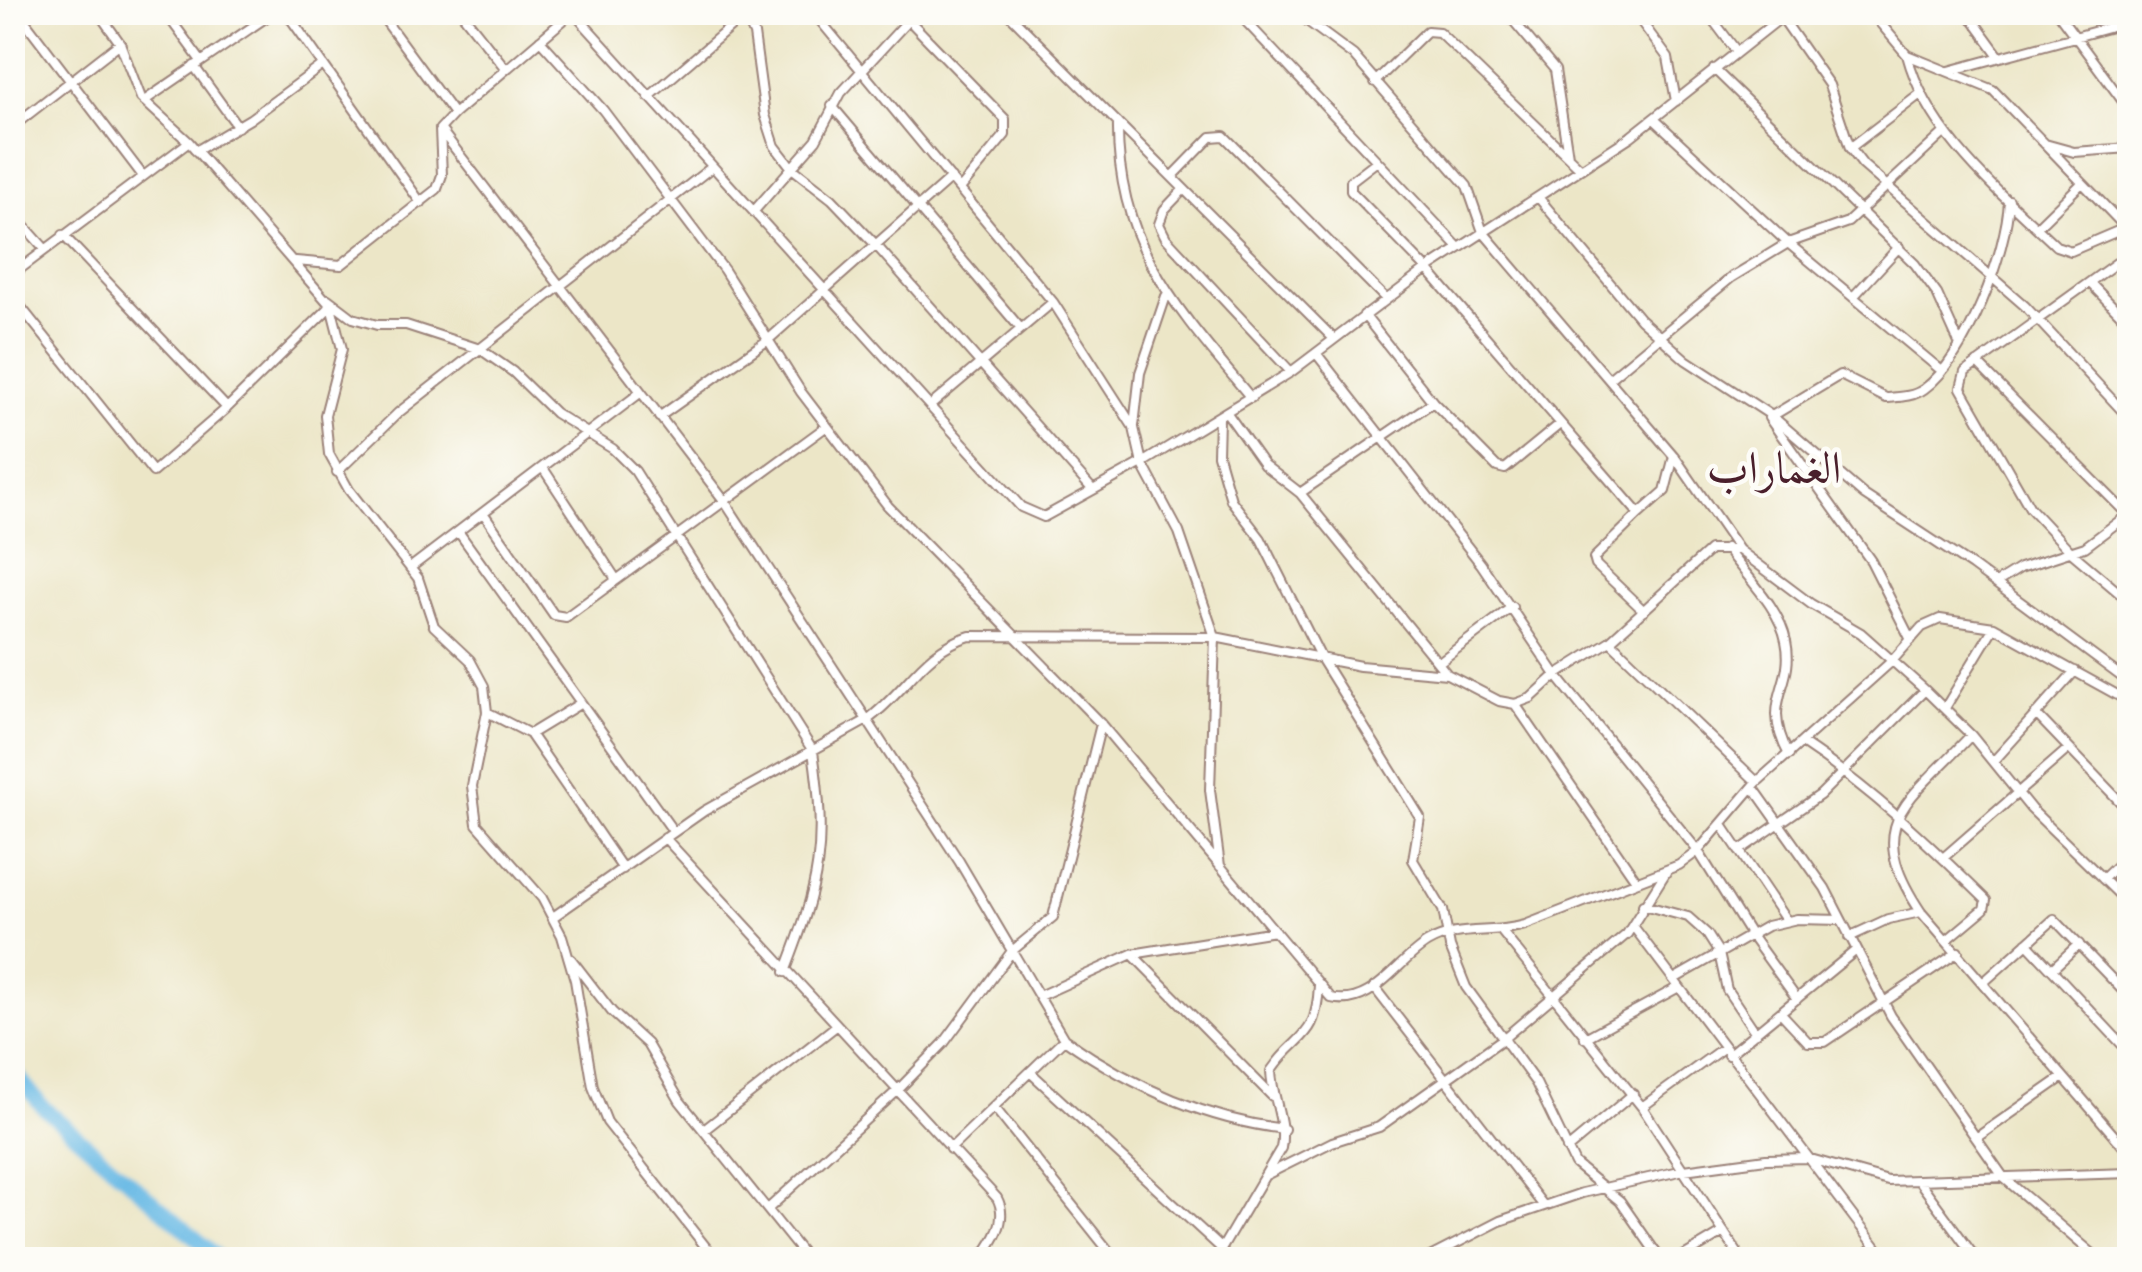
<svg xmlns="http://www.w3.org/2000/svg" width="2142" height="1272" font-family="'Old Standard TT',Amiri,serif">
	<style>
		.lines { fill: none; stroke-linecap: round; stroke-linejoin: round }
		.river { stroke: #69bae5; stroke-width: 15 }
		.minor-casing { stroke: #9b8279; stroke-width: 12 }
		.minor { stroke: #fff; stroke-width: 8 }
		.labels { text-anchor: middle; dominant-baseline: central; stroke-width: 9; stroke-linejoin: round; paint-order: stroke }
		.quarter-label { font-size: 45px; fill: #4a1f2b; stroke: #fdfcf7 }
	</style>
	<rect width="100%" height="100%" fill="#fdfcf7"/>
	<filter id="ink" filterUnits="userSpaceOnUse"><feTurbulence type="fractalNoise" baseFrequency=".01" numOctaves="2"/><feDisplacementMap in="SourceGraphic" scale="20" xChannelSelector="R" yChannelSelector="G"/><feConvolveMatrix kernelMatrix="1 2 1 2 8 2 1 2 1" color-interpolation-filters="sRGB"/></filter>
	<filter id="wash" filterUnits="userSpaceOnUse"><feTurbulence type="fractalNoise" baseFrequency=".0048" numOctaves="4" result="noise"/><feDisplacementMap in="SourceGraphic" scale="40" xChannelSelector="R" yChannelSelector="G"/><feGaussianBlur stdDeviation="2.25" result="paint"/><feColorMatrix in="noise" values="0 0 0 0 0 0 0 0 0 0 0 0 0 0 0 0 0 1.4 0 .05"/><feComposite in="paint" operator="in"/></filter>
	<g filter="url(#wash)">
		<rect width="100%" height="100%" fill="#ece6c7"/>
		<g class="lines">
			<!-- river -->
			<path class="river" d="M12 1069 43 1107 221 1260"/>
		</g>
	</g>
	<g filter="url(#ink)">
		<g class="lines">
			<defs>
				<path id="minor" d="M18 12 143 176
					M98 12 120 43 141 98 189 142 331 306 342 349 325 415 329 454 349 490 418 578 434 626 470 660 484 686 487 712 472 786 477 824 542 898 562 936 575 980 593 1087 607 1122 716 1260
					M165 12 201 61
					M286 12 421 203
					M461 12 506 69
					M573 12 1021 507 1044 517 1142 463 1291 372 1427 269 1630 137 1788 12
					M744 12 754 34 765 115 775 146 792 168 832 199 875 244 1092 489
					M813 12 1053 302 1134 428 1142 463 1179 532 1215 637 1210 790 1220 866
					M901 12 1005 119V135L960 189
					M1007 12 1334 339
					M1237 12 1459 248
					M1295 12 1353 55 1467 186 1483 232 1674 456 1739 550 1811 604 1861 633 1925 690 1971 735 2031 809 2130 905
					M1506 12 1555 70 1568 156
					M1634 12 1668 58 1676 101
					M1707 12 1737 52
					M1778 12 1829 85 1850 148 1863 165 2025 306 2130 419
					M1871 12 1907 55 1993 90 2130 232
					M1967 12 1999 56
					M2057 12 2130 111
					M1313 25 1322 12
					M540 40 603 110 724 270 801 392 888 506 1101 724 1331 998C1372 1008 1396 962 1427 943 1457 925 1492 935 1525 925L1679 865 1698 851 1757 782 1892 661 1922 627 1940 619 1994 627 2130 702
					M1907 55C1928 134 1998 191 2056 246L2071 251 2125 228
					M194 66 238 127
					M1714 69 1915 264 1937 294 1959 343
					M1949 71 2130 22
					M1375 82 1427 31 1439 32 1580 168
					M649 97 748 12
					M144 101 274 12
					M832 106 1021 329
					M454 114 573 12
					M1654 119 1788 243 1942 371
					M1118 123C1116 245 1178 310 1251 398
					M12 127 120 43
					M440 129 723 499 959 861 1064 1039 950 1149
					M2045 144 2074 152 2130 148
					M1850 148 1919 95
					M196 151 250 119 323 65
					M1377 161 1351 181V191L1427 269 1639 514 1665 491 1674 456
					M1172 177 1211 137 1224 136 1386 299
					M1184 189 1164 210 1159 224 1166 238 1291 372
					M1538 197 1640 319 1686 360 1772 416 1864 495 1972 566 2130 683
					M754 211 816 140 841 93 916 12
					M12 212 45 249
					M2037 227 2082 183
					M63 235 227 408
					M2130 253 1965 372 1961 388 2030 508 2072 553 2130 602
					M296 261 341 265 437 189 442 175 440 129 454 114 379 12
					M12 275 189 142
					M2090 283 2130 324
					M12 296 153 472 227 408 331 306
					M1853 297 1899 247
					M328 299 353 318 377 325H406L480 349 513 372 555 413 613 449 635 471 813 751C827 847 820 882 785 972
					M1364 315 1433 402 1497 467 1505 469 1560 424
					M1316 353 1481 564 1556 675 1698 851 1750 934 1797 999
					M1977 363 2128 515
					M1609 379 1732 277 1788 243 1848 222 1945 132
					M930 406 1053 302
					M1227 413 1264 465 1300 493 1447 674
					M1772 416 1840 375 1886 398C1899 397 1913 397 1924 389 1967 358 2007 251 2009 200
					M659 417 768 340 951 178
					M1219 418 1218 455 1231 500 1261 539 1321 658 1420 817 1413 860 1443 910 1450 947 1466 987 1536 1083 1575 1164 1620 1201 1661 1260
					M1769 418 1871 561 1911 640
					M1134 426 1140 373 1166 296
					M12 446 19 456
					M543 468 616 579
					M337 472 398 413 712 167
					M1300 493 1433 402
					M484 514 554 615 566 617 827 426
					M1639 514 1594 558 1596 565 1644 611
					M460 534 673 831
					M1726 548C1745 575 1780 608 1786 641 1796 688 1759 698 1789 755
					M410 568 640 393
					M1996 583 2020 568 2085 547 2130 513
					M1610 641 1757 782
					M1438 663 1512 607
					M1515 704 1636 880
					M1945 708 1994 627
					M487 712 530 734 623 869
					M2036 714 2130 812
					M530 734 581 703
					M1971 735C1909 802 1860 821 1921 912L2130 1154
					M1802 743C1870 788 1928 843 1986 900L1984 909 1947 940
					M1993 762 2075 671
					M1753 787 1825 888 1891 1016 2004 1178 2100 1260
					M1722 825 1786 920
					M665 838 997 1198C1009 1220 993 1242 980 1260
					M1739 851 1820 795 1925 690
					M1943 858 2068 749
					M2103 879 2130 853
					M1643 905 1688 917 1707 934 1719 953 1727 990 1756 1033
					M553 917 704 811 867 720C906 692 923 650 970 636L1215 637 1360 666 1447 674 1499 701 1515 704 1531 698 1556 675 1610 641 1710 550H1739
					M1633 926 1886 1260
					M1502 932 1642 1107 1742 1260
					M1849 937 1888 919 1921 912
					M2027 943 2130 1053
					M1132 954 1272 1096
					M571 959 612 1012 647 1044 680 1101 808 1260
					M2052 969 2079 944
					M1674 979 1767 926 1797 919 1841 920
					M1984 982 2054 919 2130 998
					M1374 987 1543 1205
					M1039 996 1132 954 1275 931
					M1781 1013 1808 1042H1825L1958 952
					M1585 1038 1679 987
					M1064 1039C1131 1086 1203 1119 1284 1129
					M1728 1055 1855 951
					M1030 1072 1221 1248
					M994 1107 1116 1260
					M1642 1107 1723 1048
					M704 1130 836 1026
					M1976 1138 2063 1077
					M1567 1149 1633 1094
					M1266 1175 1332 1142 1379 1127 1504 1038 1627 934 1666 872
					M1919 1181 1977 1260
					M769 1208 897 1091 944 1043 1012 951 1053 917 1101 724
					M1215 1260 1281 1148C1286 1121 1272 1099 1271 1071 1298 1031 1316 1043 1319 985
					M1424 1260 1500 1221 1582 1193 1684 1170 1766 1159 1807 1158 1888 1181 2130 1173
					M1677 1260 1724 1232
					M1858 1260 1875 1246
					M2127 1260 2130 1258"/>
			</defs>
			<!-- minor casing -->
			<use href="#minor" class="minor-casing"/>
			<!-- minor -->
			<use href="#minor" class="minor"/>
		</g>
	</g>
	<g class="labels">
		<!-- quarter labels -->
		<g class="quarter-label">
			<text x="1774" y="471">الغماراب</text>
		</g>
	</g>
	<!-- margin -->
	<rect width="2142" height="1272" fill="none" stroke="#fdfcf7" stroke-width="50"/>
</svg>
